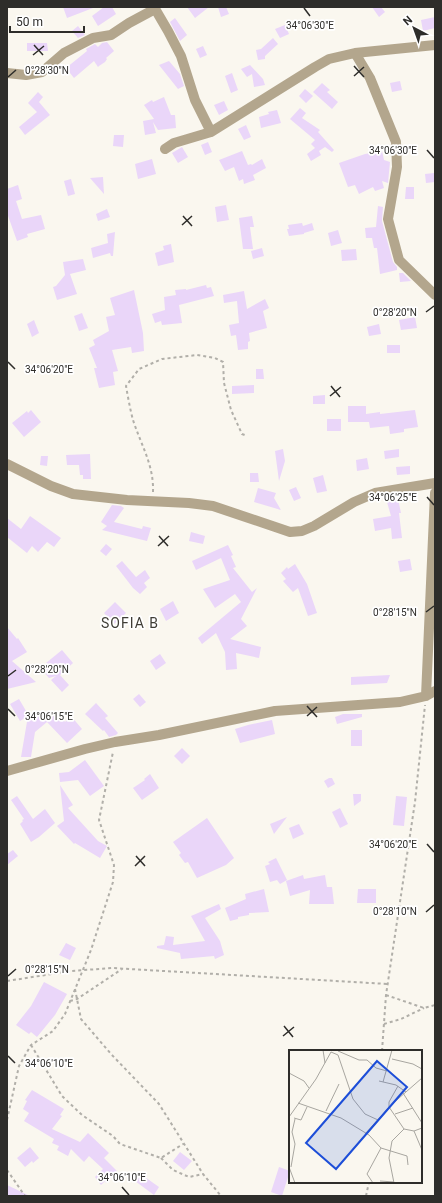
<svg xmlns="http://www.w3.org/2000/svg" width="442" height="1203" font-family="Roboto,sans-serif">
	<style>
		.building { fill: #ead6f9 }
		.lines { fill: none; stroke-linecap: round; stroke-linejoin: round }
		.path { stroke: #b1afa9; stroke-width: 2; stroke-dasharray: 3 3; stroke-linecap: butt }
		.street { stroke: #b3a68d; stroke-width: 10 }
		.ticks { fill: none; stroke: #2e2d2a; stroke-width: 1.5 }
		.labels { text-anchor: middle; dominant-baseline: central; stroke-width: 3.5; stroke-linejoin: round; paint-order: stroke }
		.quarter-label { font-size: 14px; letter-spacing: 1px; fill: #3f3d36; stroke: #fff }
		.inset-road { fill: none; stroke: #a8a6a0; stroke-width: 1 }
		.view { fill: #1d4ed8; fill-opacity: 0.15; stroke: #1d4ed8; stroke-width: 2 }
		.inset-edge { fill: none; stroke: #2e2d2a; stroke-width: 2 }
		.ticks-label { font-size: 10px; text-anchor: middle; fill: #2e2d2a; stroke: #fff; stroke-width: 3.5; stroke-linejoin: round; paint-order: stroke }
	</style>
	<rect width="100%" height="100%" fill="#faf7ef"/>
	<!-- building -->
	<path class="building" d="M63 7H93V8L67 18Z
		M104 7H112L116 14 98 26 92 16Z
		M187 7H209L195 18Z
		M218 7H226L229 14 221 17Z
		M372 7H381L385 12 379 17Z
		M435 17V28L423 31 421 20Z
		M175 18 187 35 180 41 170 22Z
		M285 25 289 34 280 38 275 29Z
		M78 26 85 35 78 38 72 31Z
		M273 38 278 44 265 56V59L258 60 256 50 261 49Z
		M107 42 114 51 106 58 107 59 105 62 99 66 98 67 94 61 74 78 66 68 87 51 86 49 95 44 98 47 102 43Z
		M27 43H47L48 51H27Z
		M203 46 207 55 200 58 196 49Z
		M169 61 180 74 184 86 178 89 159 65Z
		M250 65 263 79 265 85 254 87 252 74 247 77 241 69Z
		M232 73 238 90 231 93 225 76Z
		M400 81 402 90 392 92 390 83Z
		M322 83 330 90 327 92 338 102 332 109 313 92Z
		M305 89 313 96 306 103 299 96Z
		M38 92 43 97 39 102 50 115 25 135 19 127 37 112 28 103Z
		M164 97 171 115H175L176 128 158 130 153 122 156 133 145 135 143 121 154 119 144 105 152 100 153 102Z
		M224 101 228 110 219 115 214 105Z
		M300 108 306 113 302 118 320 130 318 132 334 150 332 152 325 147 319 151 321 155 311 161 307 154 315 148 311 144 315 140 290 119Z
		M277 110 281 123 261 128 259 117 269 114 268 112Z
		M246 125 251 137 244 140 238 129Z
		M114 135H124L123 147 113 146Z
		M208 142 212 152 205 155 201 145Z
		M182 147 188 157 178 163 172 153Z
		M242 151 248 165 251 164 252 165 262 159 266 168 253 175 255 180 244 184 243 179 239 181 234 167 225 171 219 160Z
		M382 151 384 160 390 162 388 183 382 181 384 188 375 191 373 187 359 194 355 185 348 187 339 163 365 154Z
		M152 159 156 174 138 179 135 164Z
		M434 173 435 182 426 183 425 174Z
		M103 177 104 194 90 178Z
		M71 179 75 194 68 196 64 181Z
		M18 185 22 199 16 201 22 219 41 215 45 229 27 234 28 237 17 241 7 213V189Z
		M406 187H414V199H405Z
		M226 205 229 220 217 222 215 207Z
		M378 206 383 207 382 221 393 262 397 267V270L380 274 377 248H374L372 238H366L365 228 376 227Z
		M107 209 110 217 98 221 96 214Z
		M252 216 254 227H250L253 249H243L239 218Z
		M302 223 303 226 312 223 314 230 304 233V234L289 236 287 229H289L288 225Z
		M338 230 342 243 331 246 328 233Z
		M115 232 113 256H111L110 253 93 258 91 248 108 243 107 234Z
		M171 244 174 262 158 266 155 253 164 250 163 246Z
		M262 248 264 256 253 259 251 251Z
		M356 249 357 260 342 261 341 250Z
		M83 259 86 270 70 274 77 294 57 300 53 287 56 286 65 275 63 262Z
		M399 273H403L411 281 400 282Z
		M206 285 207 288 211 287 214 296 179 305 182 323 162 325 161 321 155 323 152 314 165 310 164 297 176 295 175 290 186 289V290Z
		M134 290 143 333 144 351 132 353 131 347 112 350 118 371 113 372 115 385 99 388 94 368H97L89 348 95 345 93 340 109 331 106 317 115 315 110 298Z
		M244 291 247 309 265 299 269 308 263 311 267 328 249 333 250 341 248 342V349L238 350 236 335 231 336 229 325 239 323 237 301 224 303 223 295Z
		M82 313 88 328 79 331 74 316Z
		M415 317 417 328 401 330 399 320Z
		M34 320 39 333 32 337 27 324Z
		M379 324 381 334 369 336 367 327Z
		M387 345H400V353H387Z
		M256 369H263L264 379H256Z
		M254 385V393L232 394V386Z
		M325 395V404H313V396Z
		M348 406H366V414L380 412V414L415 410 418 427 404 429V432L390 434 389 426 370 428 369 422H348Z
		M31 410 41 422 24 437 12 423 27 411 28 413Z
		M327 419H341V431H327Z
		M283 449 285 461 279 481 275 451Z
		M399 449V457L385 459 384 451Z
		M90 454 91 479H83V475H80L79 465H67L66 455Z
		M41 456H48L47 466 40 465Z
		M367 458 369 469 357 471 356 460Z
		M410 466V474L397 475 396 467Z
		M250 473H258L259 482H250Z
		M323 475 327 491 317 493 313 478Z
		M296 487 301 498 294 501 289 490Z
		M258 488 276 493 274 498 281 510 254 502Z
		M398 499 401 513H399L402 538 392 539 391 528 375 531 373 519 391 516 387 502Z
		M112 505 121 506 124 508 114 522 142 529 143 526 151 528 147 541 102 530 107 526 101 522Z
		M30 516 61 538 54 547 47 542 38 552 32 546 27 553 7 537V518L21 529Z
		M191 532 205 536 203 544 189 541Z
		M106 544 112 549 106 556 100 551Z
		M228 545 233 555 231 556 236 567 233 568 252 592 257 588 241 619 247 626 230 639 261 647 259 658 236 653 237 669 226 670 225 652 216 633 202 644 198 638 241 602 235 594 215 608 203 589 230 580 221 558 196 570 192 561Z
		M410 559 412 570 400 572 398 561Z
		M122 561 136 577 145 570 150 578 144 583 147 587 140 594 133 588 116 566Z
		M295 564 307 584 317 613 308 616 298 588 293 592 292 591 283 581 286 579 281 573 287 567 288 569Z
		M173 601 179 613 166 621 160 609Z
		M115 602 126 613 114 624 104 613Z
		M7 627 17 639 18 638 27 652 12 661 36 682 7 689Z
		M62 650 73 663 60 675 69 685 62 692 51 680 56 676 49 678 43 671 49 666 46 663Z
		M160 654 166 663 156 670 150 661Z
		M390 675 387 683 351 685V677Z
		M139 694 146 702 140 707 133 699Z
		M19 699 32 721 41 714 47 721 57 713 65 722 71 716 82 729 67 743 47 722 35 732 31 757H21L28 716 20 721 10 704Z
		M96 703 108 716 105 718 118 733 116 735 109 737 104 730 103 731 85 714Z
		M343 714H362V717L337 724 335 717Z
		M272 720 275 734 240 743 235 729 248 725Z
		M351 730H362V746H351Z
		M182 748 190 756 182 764 174 756Z
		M85 760 104 786 90 796 78 780 60 782 59 773 69 772Z
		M150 774 159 788 142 800 133 788 145 780 144 779Z
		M329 778H332L335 784 328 788 324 781Z
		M60 785 73 805 68 808 98 841 107 846 100 858 75 843 74 844 57 826 64 821Z
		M353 794H361V801L354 806Z
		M17 796 33 819 45 809 55 823 39 837 31 842 20 824 23 821 22 820 24 819 11 800Z
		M396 796 407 797 404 826 393 825Z
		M340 808 348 824 340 828 332 812Z
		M287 817 274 834 270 824Z
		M207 818 234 858 226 865 197 878 188 862 185 863 179 855 181 853 173 842Z
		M299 824 304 834 293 839 289 828Z
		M13 850 18 856 7 865V854Z
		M276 858 287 880 280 884 277 880 270 882 265 866 270 864 268 862Z
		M303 875 304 879 325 875 327 887H332L334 904H309L310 890 290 896 286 881Z
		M264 889 269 912 249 913V915L238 917V919L230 921 225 908 246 899 245 894Z
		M358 889H376V903H357Z
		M219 904 221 909 205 918 220 941 224 955 215 959 214 956 181 959 180 953 157 948V946L164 945 166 936 174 937 173 945 205 941 191 916Z
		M66 943 76 948 70 960 59 955Z
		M44 982 67 994 55 1015 37 1037 31 1032 29 1034 16 1025 31 1006Z
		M32 1090 64 1109 60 1115 62 1116 52 1129 80 1142 88 1133 109 1153 104 1158 117 1171 106 1183 105 1181 101 1185 95 1177 103 1169 89 1156 84 1162 71 1149 68 1156 57 1150 59 1146 52 1143 54 1139 24 1121 29 1113 23 1109 27 1101 25 1100Z
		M30 1147 39 1158 33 1163 32 1161 25 1167 17 1158Z
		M180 1152 192 1161 184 1170 173 1161Z
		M279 1167 290 1171 282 1196 271 1192Z
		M142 1175 159 1187 154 1195 135 1181Z
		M7 1185 30 1196H7Z"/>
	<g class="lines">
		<!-- path -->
		<path class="path" d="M153 492C154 465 141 445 133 420 130 409 128 397 126 386L139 369 162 359 197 355 215 358 223 362 224 383 231 410 242 434 247 436
			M7 981 71 971 112 968 388 984
			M75 989 81 1019 111 1054 159 1104 203 1174 221 1196
			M386 995 424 1008 435 1005
			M70 1001 77 999 122 969
			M384 1024 401 1019 424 1008
			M31 1045 62 1096 82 1115 113 1136 120 1144 161 1158 183 1144
			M382 1051 386 995 415 802 425 705
			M7 1120 19 1066 31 1045 53 1031 65 1014 91 950 113 882 114 865 99 820 113 752
			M161 1158 173 1170 189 1177 203 1174
			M7 1170 25 1196
			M366 1196 369 1182"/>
		<!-- street -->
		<path class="street" d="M154 7 168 31 181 56 195 100 211 132
			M355 53 370 78 396 142 397 167 388 219 399 260 435 295
			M7 73 26 75 42 72 64 53 93 38 111 35 129 23 155 9
			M165 149 174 143 211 132 315 67 329 59 355 53 435 45
			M7 464 51 486 73 494 127 500 189 503 213 506 290 532 302 531 314 526 354 502 375 493 435 483
			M426 696 435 493
			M7 771 85 749 115 742 159 735 275 711 400 702 426 696 435 691"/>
	</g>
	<!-- ticks -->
	<path class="ticks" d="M304 8 310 16M34 45 43 55M33 55 44 46M354 66 364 77M354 76 364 67M8 77 16 70M427 150 434 158M183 216 192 226M182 225 192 216M426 312 434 306M8 362 15 369M331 386 340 397M330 396 341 387M427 497 434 505M159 536 168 546M158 546 169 536M426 612 434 606M8 676 16 670M307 706 317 717M8 709 15 716M307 716 317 707M427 844 434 852M136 856 145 866M135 866 145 856M426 912 434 905M8 976 16 969M284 1026 293 1037M283 1036 294 1027M8 1056 15 1063M122 1187 129 1195"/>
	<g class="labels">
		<!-- quarter labels -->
		<g class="quarter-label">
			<text x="130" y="623">SOFIA B</text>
		</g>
	</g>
	<!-- overview -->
	<g transform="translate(289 1050)">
		<rect width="133" height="133" fill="#faf7ef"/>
		<path class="inset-road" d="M34 0 36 13M49 1 70 10H78L87 18 98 21M42 2 49 5 64 49 76 64 89 70M103 9 124 14 133 19M0 23 15 31 20 38M90 31 107 35 117 42M94 32 103 0M109 36 100 52V57L115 79M114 43 133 73M9 53 52 68 80 85 92 98 118 106 119 115M37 61 50 34M106 64 124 58M0 67 27 29 42 2M5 68 12 70 18 57M125 81 133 100M76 84 102 55 133 28M0 117 6 133M2 117 6 94 3 82 6 69M91 131 105 132M84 133 78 124 92 98M105 133 100 108 103 91 115 79 125 81 133 78"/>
		<path class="view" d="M88 11 118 37 47 119 17 93Z"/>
		<rect width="133" height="133" class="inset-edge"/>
	</g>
	<g class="ticks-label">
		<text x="310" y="29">34°06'30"E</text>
		<text x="47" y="74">0°28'30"N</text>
		<text x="393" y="154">34°06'30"E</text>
		<text x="395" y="316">0°28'20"N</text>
		<text x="49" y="373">34°06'20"E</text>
		<text x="393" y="501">34°06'25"E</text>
		<text x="395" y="616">0°28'15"N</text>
		<text x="47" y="673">0°28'20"N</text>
		<text x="49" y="720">34°06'15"E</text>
		<text x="393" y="848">34°06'20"E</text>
		<text x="395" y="915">0°28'10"N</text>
		<text x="47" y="973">0°28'15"N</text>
		<text x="49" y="1067">34°06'10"E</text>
		<text x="122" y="1181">34°06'10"E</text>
	</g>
	<!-- border -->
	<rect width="442" height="1203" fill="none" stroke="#2e2d2a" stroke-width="16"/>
	<!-- north arrow -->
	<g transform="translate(414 28) rotate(319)" stroke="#ffffff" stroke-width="3" paint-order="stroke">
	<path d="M0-3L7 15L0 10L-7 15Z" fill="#2e2d2a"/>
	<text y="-6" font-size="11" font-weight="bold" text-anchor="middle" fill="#2e2d2a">N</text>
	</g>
	<!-- scale -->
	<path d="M10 26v6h74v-6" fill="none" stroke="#2e2d2a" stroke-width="2"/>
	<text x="16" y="26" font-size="12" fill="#2e2d2a" stroke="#ffffff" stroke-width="3" paint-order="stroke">50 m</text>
</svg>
